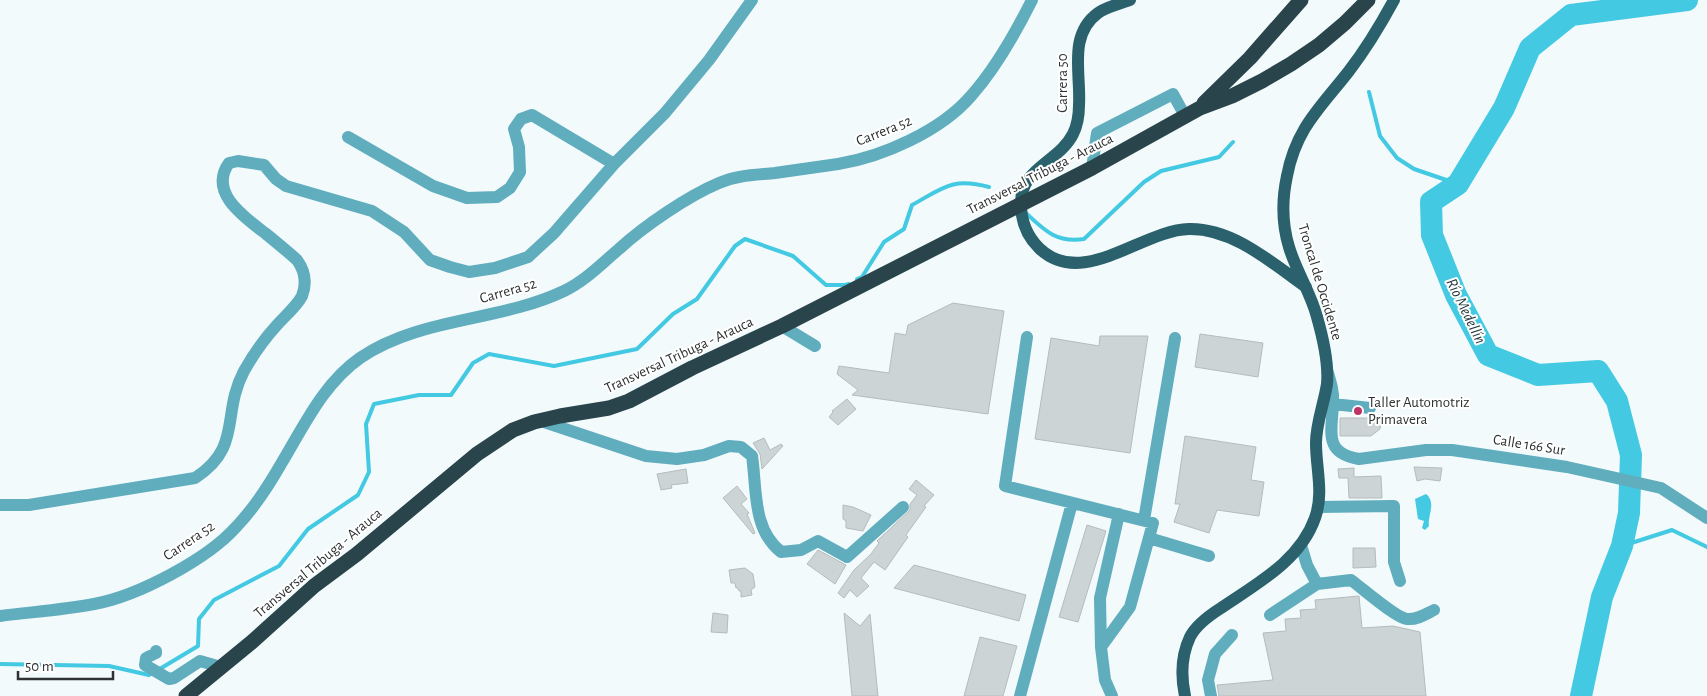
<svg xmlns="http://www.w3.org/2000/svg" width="1707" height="696" font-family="'Alegreya Sans',sans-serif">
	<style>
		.water { fill: #44c9e2 }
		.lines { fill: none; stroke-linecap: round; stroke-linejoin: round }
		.stream { stroke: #44c9e2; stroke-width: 4 }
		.river { stroke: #44c9e2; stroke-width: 22 }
		.building { fill: #ccd4d6; stroke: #b4bcbe }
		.minor { stroke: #60adbe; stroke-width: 12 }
		.major { stroke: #2a616c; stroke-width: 12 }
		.highway { stroke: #29454b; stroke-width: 15 }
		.poi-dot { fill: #c03367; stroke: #fff; stroke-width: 2 }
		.labels { text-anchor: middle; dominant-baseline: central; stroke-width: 4; stroke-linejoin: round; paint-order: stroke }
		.street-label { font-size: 15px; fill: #2e3232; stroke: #fff }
		.poi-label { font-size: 15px; fill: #2e3232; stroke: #fff; text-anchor: start }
		.water-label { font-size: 16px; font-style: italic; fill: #1d3338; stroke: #fff }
	</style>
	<rect width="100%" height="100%" fill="#f2fafc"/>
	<!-- water -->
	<path class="water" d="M1426 494C1437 503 1427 516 1429 526L1425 530 1422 528 1424 521 1418 519 1415 499Z"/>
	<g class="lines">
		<!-- stream -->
		<path class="stream" d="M1369 92 1380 136 1397 158 1414 169 1458 184
			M1027 214C1045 231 1057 243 1084 239L1144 182 1161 171 1219 157 1233 142
			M857 279 862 277 884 242 904 229 912 205C943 188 952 177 989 187
			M1622 546 1672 530 1707 547
			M0 664 109 666 149 675 151 673
			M158 670 198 646 199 619 214 600 279 566 308 529 358 495 369 472 366 424 374 404 419 395H451L473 363 489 354 554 366 637 349 673 314 697 299 735 246 745 239 793 256 826 285H845L849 284"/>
		<!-- river -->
		<path class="river" d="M1581 696 1602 597 1622 546 1629 513 1631 455 1617 401 1598 371 1538 375 1488 355 1456 295 1432 235 1431 202 1458 184 1504 108 1530 48 1571 15 1687 0"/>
	</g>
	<!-- building -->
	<path class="building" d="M953 303 1004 311 988 414 852 395 858 390 837 374 839 366 889 373 895 333 906 335 908 325Z
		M1200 334 1263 343 1258 377 1195 367Z
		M1100 336H1148L1130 453 1035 439 1051 338 1099 346Z
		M847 399 856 409 838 425 829 417 833 412 832 411Z
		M1340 418H1382L1380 429 1371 436H1340Z
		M1185 436 1256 447 1251 480 1264 482 1259 516 1217 510 1209 533 1174 522 1180 504H1175Z
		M764 438 770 450 781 444 783 446 762 469 760 454 753 443Z
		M1414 467 1442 468 1440 481 1425 479 1417 481Z
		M1354 468V477L1381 476 1382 498H1349L1348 478H1339L1338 469Z
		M686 469 688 483 671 485 672 488 661 490 657 474Z
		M916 480 934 495 924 506 926 507 906 535 908 537 885 570 874 562 861 578 869 586 857 597 850 590 844 598 838 593 854 570 871 554 879 543 877 541 910 510V504L917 495 909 489Z
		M737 486 747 499 741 504 749 513 747 514 755 533 753 534 723 498Z
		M843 505 853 507 871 515 863 531 846 528V521L843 519Z
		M1087 525 1106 531 1078 622 1059 617Z
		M1353 548H1375L1376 567 1353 568Z
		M818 550 846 565 835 584 807 564Z
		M914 565 1026 595 1019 621 894 588Z
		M745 568 753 574 755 587 751 590 752 595 741 597V591H739L738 588H736L735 583H731L729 570Z
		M1359 596 1362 628 1393 626 1420 632 1426 696H1219L1217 685 1273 680 1263 633 1286 631 1285 619 1301 618 1300 610 1316 609 1315 600Z
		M713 613 728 615 727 633 711 632Z
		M844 613 860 626 870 614 878 696H852Z
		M980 637 1017 646 1003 696H964Z"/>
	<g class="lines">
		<!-- minor -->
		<path class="minor" d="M348 137 433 186 467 198 497 197 510 188 520 172 519 147 514 129 521 119 532 115 614 164
			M1092 168 1097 133 1173 94 1185 116
			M782 326 815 346
			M1027 337 1005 486 1153 523 1130 607 1101 647
			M1328 373C1331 383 1334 393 1333 404 1332 431 1323 453 1359 459L1426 450H1452L1567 467 1661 488 1707 518
			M1333 404 1370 408
			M541 421 646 456 677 459 704 455 729 446 741 447 752 456C757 489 752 529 781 552L801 550 818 541 847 557 903 507
			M0 505H29L195 478C243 447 221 414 244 371 253 355 265 338 277 325 285 316 297 306 302 296 307 283 305 271 297 260 287 251 276 242 265 233 244 217 208 192 229 163L238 161 264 165 276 179 286 186 372 211 404 232 430 260 450 267 469 272 495 268 528 257 554 233 614 164 665 113 709 60 752 0
			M1318 507 1394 506V562L1400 581
			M1144 520 1175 338
			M1149 538 1209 556
			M1301 545 1307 565 1317 584 1351 580C1362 588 1396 618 1407 619 1417 620 1426 614 1434 610
			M1270 615 1317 584
			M0 616C31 612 63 610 94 604 138 596 208 559 237 526 254 508 269 485 281 464 304 426 323 384 360 358 420 317 499 322 564 291 585 281 601 264 619 249 644 226 688 196 719 183 737 175 756 175 775 173 796 170 817 167 838 164 882 157 941 131 971 96 996 68 1015 34 1032 0
			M156 651V653L146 658 145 665 169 679 174 678 200 661 221 667
			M1020 696 1072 503
			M1112 696 1105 680 1101 647 1100 598 1119 514
			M1211 696 1208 680 1215 654 1232 635"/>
		<!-- major -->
		<path class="major" d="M1130 0C1120 4 1106 7 1098 13 1068 35 1081 73 1079 105 1079 115 1078 124 1073 134 1059 162 1020 168 1021 204 1021 222 1027 236 1039 248 1082 290 1142 230 1189 229 1233 228 1272 263 1306 287
			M1185 696C1181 677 1181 656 1190 637 1196 625 1210 615 1221 608 1256 584 1300 561 1315 518 1324 493 1316 469 1316 443 1316 423 1324 404 1327 384 1329 362 1323 338 1317 317 1311 293 1296 271 1289 247 1282 224 1282 199 1287 176 1296 128 1321 107 1349 71 1366 49 1381 24 1394 0"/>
		<!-- highway -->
		<path class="highway" d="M1204 103 1250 58 1301 0
			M186 696 253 641 314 586 357 554 477 454 513 430 534 422 560 416 609 408 629 401 692 368 782 326 1092 168 1200 108 1232 96 1262 81 1291 64 1319 45 1345 23 1368 0"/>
	</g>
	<!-- markers -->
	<circle class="poi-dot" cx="1358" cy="411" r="5"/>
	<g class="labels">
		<!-- street labels -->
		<g class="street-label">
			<text transform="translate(1062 83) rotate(-90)">Carrera 50</text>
			<text transform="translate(884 131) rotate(-22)">Carrera 52</text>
			<text transform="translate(1040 174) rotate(-27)">Transversal Tribuga - Arauca</text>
			<text transform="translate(1320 282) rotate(73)">Troncal de Occidente</text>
			<text transform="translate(508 291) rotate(-16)">Carrera 52</text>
			<text transform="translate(679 355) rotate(-25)">Transversal Tribuga - Arauca</text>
			<text transform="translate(1529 445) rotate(9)">Calle 166 Sur</text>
			<text transform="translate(189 541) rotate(-34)">Carrera 52</text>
			<text transform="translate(318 563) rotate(-40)">Transversal Tribuga - Arauca</text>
		</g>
		<!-- poi labels -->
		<g class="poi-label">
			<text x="1368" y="402">Taller Automotriz<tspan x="1368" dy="17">Primavera</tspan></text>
		</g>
		<!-- water labels -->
		<g class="water-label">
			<text transform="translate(1466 311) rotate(64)">Río Medellín</text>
		</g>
	</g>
	<!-- scale -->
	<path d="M18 671v8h95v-8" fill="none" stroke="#2e3232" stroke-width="2.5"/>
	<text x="25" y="671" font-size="15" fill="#2e3232" stroke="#ffffff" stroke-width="4" paint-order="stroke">50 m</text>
</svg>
